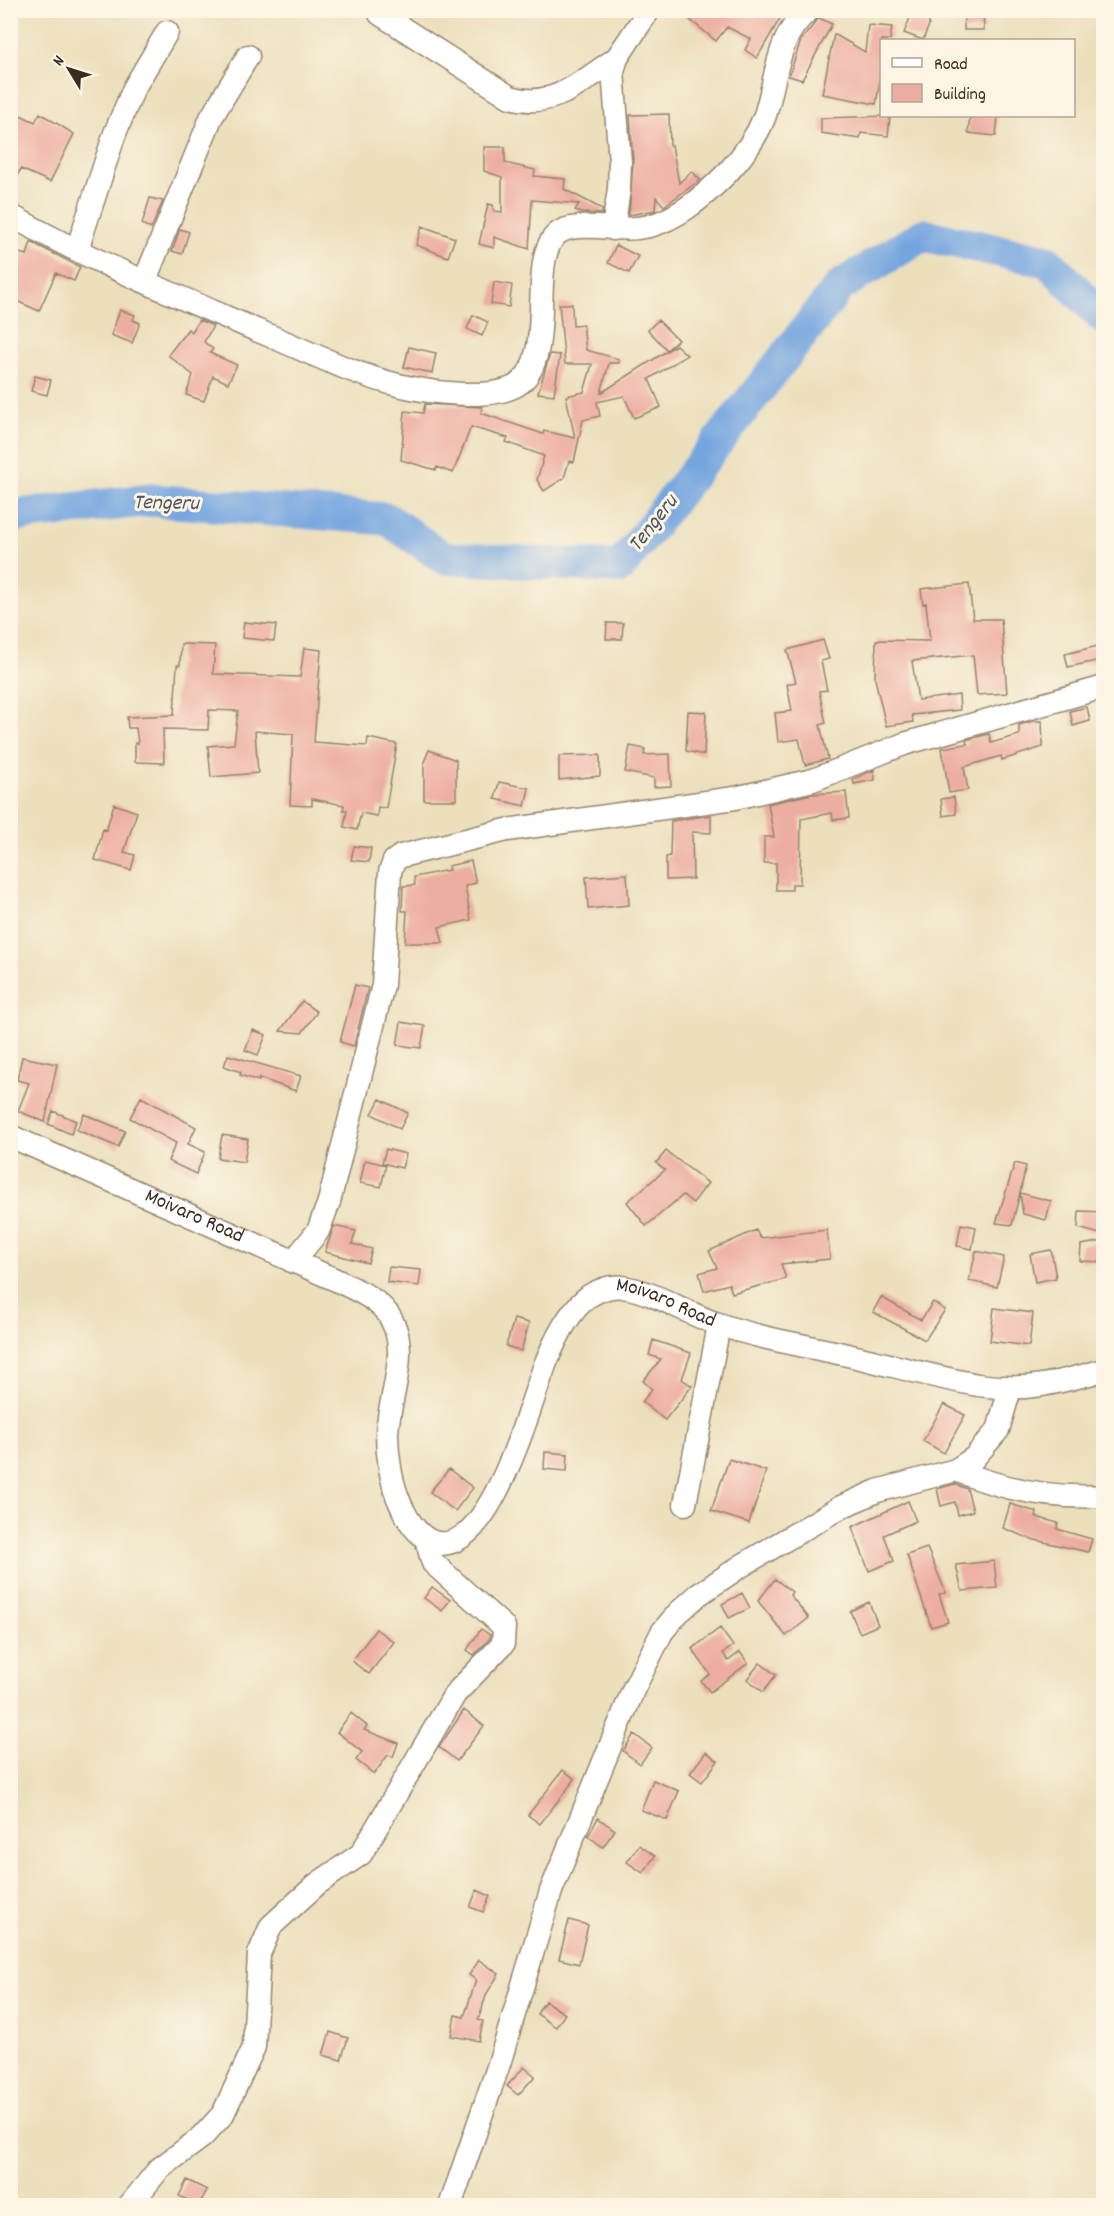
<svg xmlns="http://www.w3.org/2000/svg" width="1114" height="2216" font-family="Dekko,sans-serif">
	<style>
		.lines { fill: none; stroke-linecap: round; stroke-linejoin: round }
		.river { stroke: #74a5df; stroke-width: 33 }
		.building { fill: #edaea2 }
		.minor-casing { stroke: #94846d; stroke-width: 25 }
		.minor { stroke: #fff; stroke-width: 22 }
		.labels { text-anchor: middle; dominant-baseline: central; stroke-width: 6; stroke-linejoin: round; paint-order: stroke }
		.street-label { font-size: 21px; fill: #3b2a1e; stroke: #fcf5e5 }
		.water-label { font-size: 22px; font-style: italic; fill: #4f5562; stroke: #fcf5e5 }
	</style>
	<rect width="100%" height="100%" fill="#fcf5e5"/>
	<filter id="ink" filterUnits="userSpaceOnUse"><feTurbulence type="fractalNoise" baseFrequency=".0167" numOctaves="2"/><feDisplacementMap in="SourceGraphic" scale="12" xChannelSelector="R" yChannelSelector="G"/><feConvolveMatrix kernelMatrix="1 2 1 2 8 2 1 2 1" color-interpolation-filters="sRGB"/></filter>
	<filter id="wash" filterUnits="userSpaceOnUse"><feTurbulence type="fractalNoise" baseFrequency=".008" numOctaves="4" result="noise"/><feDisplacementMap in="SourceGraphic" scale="24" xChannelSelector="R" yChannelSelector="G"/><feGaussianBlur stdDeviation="1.35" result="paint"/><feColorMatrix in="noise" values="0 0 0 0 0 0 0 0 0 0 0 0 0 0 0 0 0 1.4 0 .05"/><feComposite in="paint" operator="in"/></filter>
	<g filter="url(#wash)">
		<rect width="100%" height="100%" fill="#ecdfbc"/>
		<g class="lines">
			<!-- river -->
			<path class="river" d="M10 516 150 500 387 519 444 558 620 567 840 286 923 235 1047 261 1104 318"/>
		</g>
		<g id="blocks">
			<!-- building -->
			<path class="building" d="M678 10H785L757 58 745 50 751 39 727 27 716 41Z
				M913 10H929V25L923 40 904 33Z
				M964 10H983L984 30H964Z
				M819 18 832 24 802 80 789 76 801 40Z
				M868 25 892 27 890 40H882V70L876 104 822 94 834 34 865 52Z
				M10 110 35 122 40 113 74 134 50 182 21 169 10 187Z
				M669 114 670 146 672 145 679 183 692 171 700 180 664 206 656 197 655 210 629 215 633 162 630 115Z
				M890 116 888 136 861 133 860 139 821 133V118Z
				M970 116H998L996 136 968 133Z
				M484 147H505V163L535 170 534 176 565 179 564 189 602 209V214L581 213 575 210 579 204 532 200 529 249 494 237V248L479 244 488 204 493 205 494 211 502 212V177L484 171Z
				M150 198 163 201 151 229 142 224Z
				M422 226 455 238 448 257 416 245Z
				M180 229 189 232 182 254 172 251Z
				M31 242 80 267 74 281 56 273 39 311 10 298V251L27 255Z
				M616 245 638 256 629 273 608 263Z
				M494 282 512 285 509 307 491 304Z
				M559 304H572L573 326 583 325 586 350 619 359V363H609L601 393 676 345 687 355 649 379 661 407 634 418 624 396 597 402 600 416 583 420 574 462 569 461 564 478 544 491 537 480 544 456 506 442 508 438 471 427 453 473 437 467 436 470 401 460 405 411 423 413 425 404 482 407 481 413 543 434 544 431 575 438 566 396 584 392 592 364H565Z
				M120 310 135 315 133 320 140 323 132 343 111 335Z
				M473 315 488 322 482 336 467 329Z
				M199 320 213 326 204 342 213 349 210 353 237 365 228 383 213 376 204 401 186 395 193 375 168 355 188 329 192 332Z
				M658 320 678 340 667 350 648 330Z
				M409 347 436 353 432 373 404 367Z
				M550 354 560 355 554 395 538 393Z
				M35 376 51 380 47 395 31 391Z
				M969 584 973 619H1001L1007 693 977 695 973 655 912 661 918 700 959 695 960 710 912 715 913 722 886 726 875 679 876 640 930 641 926 603 923 604 921 589Z
				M244 622 276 625 274 641 242 638Z
				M607 623H623L622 639H606Z
				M823 640 829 659 821 661 827 690 819 691 826 723 820 725 828 759 805 765 799 739 778 742 775 713 792 711 787 684 796 682 787 650Z
				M181 644 215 645 213 674 300 677 304 648 321 650 314 742 367 746 368 738 397 744 386 808 378 807 377 816 361 813 357 830 344 827 347 810H343L344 805 312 799V806L290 805 293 734 255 731 258 773 211 777 208 746 234 744 238 711 209 710 208 730 163 729 164 763 135 762V743H138L136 728H128L127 717 174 715 177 665H180Z
				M1098 646 1101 660 1068 667 1065 654Z
				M1087 707 1090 721 1073 726 1070 711Z
				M688 711 706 712 704 755 686 751Z
				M1034 721H1042L1043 747 1002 760 1001 756 964 767 968 790 949 793 942 748 967 744 966 740 989 734 991 743 1019 735V725Z
				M630 746 645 749 644 755 670 754 671 786 654 787V778L625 772Z
				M429 750 456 760V800H424V762Z
				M600 755V776L559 780V756Z
				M874 770 875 780 854 784 853 779Z
				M499 782 529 788 525 806 495 799Z
				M846 792 849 818 833 820 832 813 801 819 800 884H792V890H776V863H764V837H774L768 804 811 794Z
				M954 797 956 814 943 816 941 799Z
				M114 804 137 812 124 852 135 855 131 870 95 860 103 829 106 830Z
				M711 815V833L692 832 693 879 666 880V857L670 856 671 821Z
				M354 846 371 848 369 862 351 860Z
				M471 861 476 883 465 886 471 920 439 927 443 943H405L407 911H402L403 886 415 885 414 877 449 870 448 866Z
				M627 874 629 905 588 909 586 877Z
				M355 985 368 988 354 1046 340 1042Z
				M302 1001 317 1012 302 1033 280 1031Z
				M401 1022 425 1026 421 1048 397 1045Z
				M253 1030 266 1035 258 1055 245 1050Z
				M228 1055 301 1076 296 1091 259 1078V1081L240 1075 241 1072 224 1066Z
				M22 1057 57 1064 45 1122 18 1111 29 1083 17 1080Z
				M141 1097 196 1127 188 1144 205 1152 196 1174 168 1161 176 1143 130 1118Z
				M380 1099 408 1113 400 1129 372 1114Z
				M53 1111 76 1121 71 1134 48 1124Z
				M84 1114 125 1131 118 1147 77 1130Z
				M222 1135 248 1139 244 1162 218 1158Z
				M386 1149 406 1154 402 1168 382 1163Z
				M666 1151 708 1183 693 1203 683 1195 646 1226 627 1202 665 1170 656 1163Z
				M365 1160 386 1165 381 1187 360 1183Z
				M1015 1163 1026 1166 1020 1193 1051 1201 1046 1220 1023 1214 1020 1193 1012 1225 996 1223Z
				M1079 1211 1104 1212V1235L1078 1228Z
				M961 1224 976 1227 972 1249 957 1246Z
				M334 1226 356 1231 352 1244 372 1249 368 1263 325 1252Z
				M756 1230 760 1238 827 1230 830 1259 781 1264 786 1279 732 1293 729 1284 704 1291 699 1273 717 1268 709 1251Z
				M1104 1241V1262L1080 1261 1081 1245Z
				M1051 1250 1056 1278 1035 1282 1030 1254Z
				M976 1251 1004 1257 997 1287 969 1281Z
				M389 1267 421 1270 419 1286 387 1282Z
				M881 1297 921 1320 933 1302 945 1310 925 1340 873 1312Z
				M994 1308 1033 1313 1029 1346 990 1341Z
				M514 1319 529 1323 521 1351 506 1346Z
				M653 1340 691 1353 682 1379 692 1386 665 1420 642 1402 652 1389 643 1381 661 1359 649 1355Z
				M944 1404 965 1415 944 1453 923 1441Z
				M545 1452 568 1454 567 1471 544 1469Z
				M729 1459 766 1471 749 1523 711 1511Z
				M449 1469 473 1488 455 1511 430 1492Z
				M955 1484 967 1489 973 1511 958 1515 955 1502 941 1506 937 1489Z
				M908 1501 916 1521 884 1535 894 1561 869 1571 852 1527Z
				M1010 1504 1037 1512 1036 1517 1058 1523 1057 1529 1092 1539 1088 1552 1031 1539 1003 1528Z
				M927 1548 946 1593 939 1594 948 1622 931 1627 907 1555Z
				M994 1561 997 1588 962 1591 956 1565Z
				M775 1579 792 1592 790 1595 809 1618 786 1636 758 1601Z
				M432 1587 450 1600 442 1611 424 1598Z
				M742 1593 750 1608 729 1618 722 1604Z
				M869 1602 878 1625 860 1633 850 1611Z
				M720 1628 733 1646 723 1653 728 1661 740 1652 748 1663 710 1692 701 1681 710 1674 692 1649Z
				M376 1629 394 1642 369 1674 352 1661Z
				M481 1629 490 1635V1638L474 1655 467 1650Z
				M760 1663 776 1675 763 1692 747 1679Z
				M464 1710 484 1726 457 1761 439 1747Z
				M351 1713 367 1726 364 1730 398 1743 393 1757 388 1755 374 1774 356 1760 362 1752 337 1732Z
				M634 1734 652 1748 640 1764 623 1751Z
				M706 1752 718 1761 702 1782 690 1773Z
				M563 1770 575 1779 540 1824 528 1815Z
				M653 1780 679 1791 667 1820 641 1810Z
				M598 1818 615 1830 603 1847 588 1836Z
				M639 1845 655 1856 643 1873 627 1862Z
				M477 1890 490 1896 483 1912 470 1907Z
				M569 1920 588 1925 579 1964 559 1959Z
				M479 1960 499 1974 487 1993 478 2020 483 2021 479 2041 451 2036 455 2015 464 2017 476 1980 469 1975Z
				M545 2001 565 2014 556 2027 537 2014Z
				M330 2032 348 2038 341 2060 323 2055Z
				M524 2067 535 2076 518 2095 507 2086Z
				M187 2180 207 2190 199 2205 179 2196Z"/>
		</g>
	</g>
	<g filter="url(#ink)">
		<use href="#blocks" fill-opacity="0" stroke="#94846d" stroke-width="1.5"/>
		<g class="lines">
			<defs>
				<g id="minor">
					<path d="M380 14 510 97C554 110 582 81 617 58"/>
					<path d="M10 215C89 260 173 294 256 330 303 349 349 373 398 385 426 392 496 402 520 383 557 353 527 260 557 234 573 220 616 231 637 228 672 225 704 197 728 172 742 157 756 138 764 118 777 82 775 36 809 10"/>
					<path d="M613 229 619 189 620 162 613 71 617 58 649 10"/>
					<path d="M77 250 115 133 134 88 167 32"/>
					<path d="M145 280 211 118 248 56"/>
					<path id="s1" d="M10 1136 336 1280C354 1289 375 1297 387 1313 413 1347 389 1395 387 1433 387 1455 391 1483 400 1503 406 1517 414 1531 427 1539 488 1574 532 1394 547 1360 556 1338 570 1310 589 1296 599 1290 612 1285 623 1287 656 1292 687 1314 718 1324 758 1338 802 1345 843 1354 888 1364 932 1377 978 1385 1027 1392 1057 1383 1104 1370"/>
					<path d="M293 1262 318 1231 329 1202 383 985 390 872 394 861 401 856 507 830 735 798 813 780 904 744 1104 687"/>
					<path d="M956 1470C1004 1490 1052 1499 1104 1496"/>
					<path d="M685 1504 719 1325"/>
					<path d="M129 2206 159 2169 202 2137 223 2114 254 2047 259 1954 271 1926 317 1884 361 1854 455 1694 503 1644 504 1627 433 1563 426 1539"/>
					<path d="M450 2206 499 2064 551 1891 634 1688 662 1632 678 1613 698 1595 741 1566 841 1507 877 1491 956 1470 974 1458 998 1430 1010 1389"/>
				</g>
			</defs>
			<!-- minor casing -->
			<use href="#minor" class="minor-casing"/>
			<!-- minor -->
			<use href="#minor" class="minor"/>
		</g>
	</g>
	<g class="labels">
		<!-- street labels -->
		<g class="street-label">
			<text stroke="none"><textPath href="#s1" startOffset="201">Moivaro Road</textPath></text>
			<text stroke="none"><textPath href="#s1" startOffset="1053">Moivaro Road</textPath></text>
		</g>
		<!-- water labels -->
		<g class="water-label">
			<text transform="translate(166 504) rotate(1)">Tengeru</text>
			<text transform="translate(654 524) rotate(-52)">Tengeru</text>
		</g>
	</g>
	<!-- margin -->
	<rect width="1114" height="2216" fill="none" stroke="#fcf5e5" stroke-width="36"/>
	<!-- legend -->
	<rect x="880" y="39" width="195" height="78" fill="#fcf5e5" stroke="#afa495" stroke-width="1.5"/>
	<rect x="892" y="58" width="30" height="9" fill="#ffffff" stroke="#afa495" stroke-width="1.5"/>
	<text x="934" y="69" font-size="18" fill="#3b2a1e">Road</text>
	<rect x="892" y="84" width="30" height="18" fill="#edaea2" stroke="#afa495" stroke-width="1.5"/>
	<text x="934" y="99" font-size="18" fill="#3b2a1e">Building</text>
	<!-- north arrow -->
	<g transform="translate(69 69) rotate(308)" stroke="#fcf5e5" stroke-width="4.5" paint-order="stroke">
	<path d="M0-4.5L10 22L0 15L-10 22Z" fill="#3b2a1e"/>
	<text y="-9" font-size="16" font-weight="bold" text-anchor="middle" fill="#3b2a1e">N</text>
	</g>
</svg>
